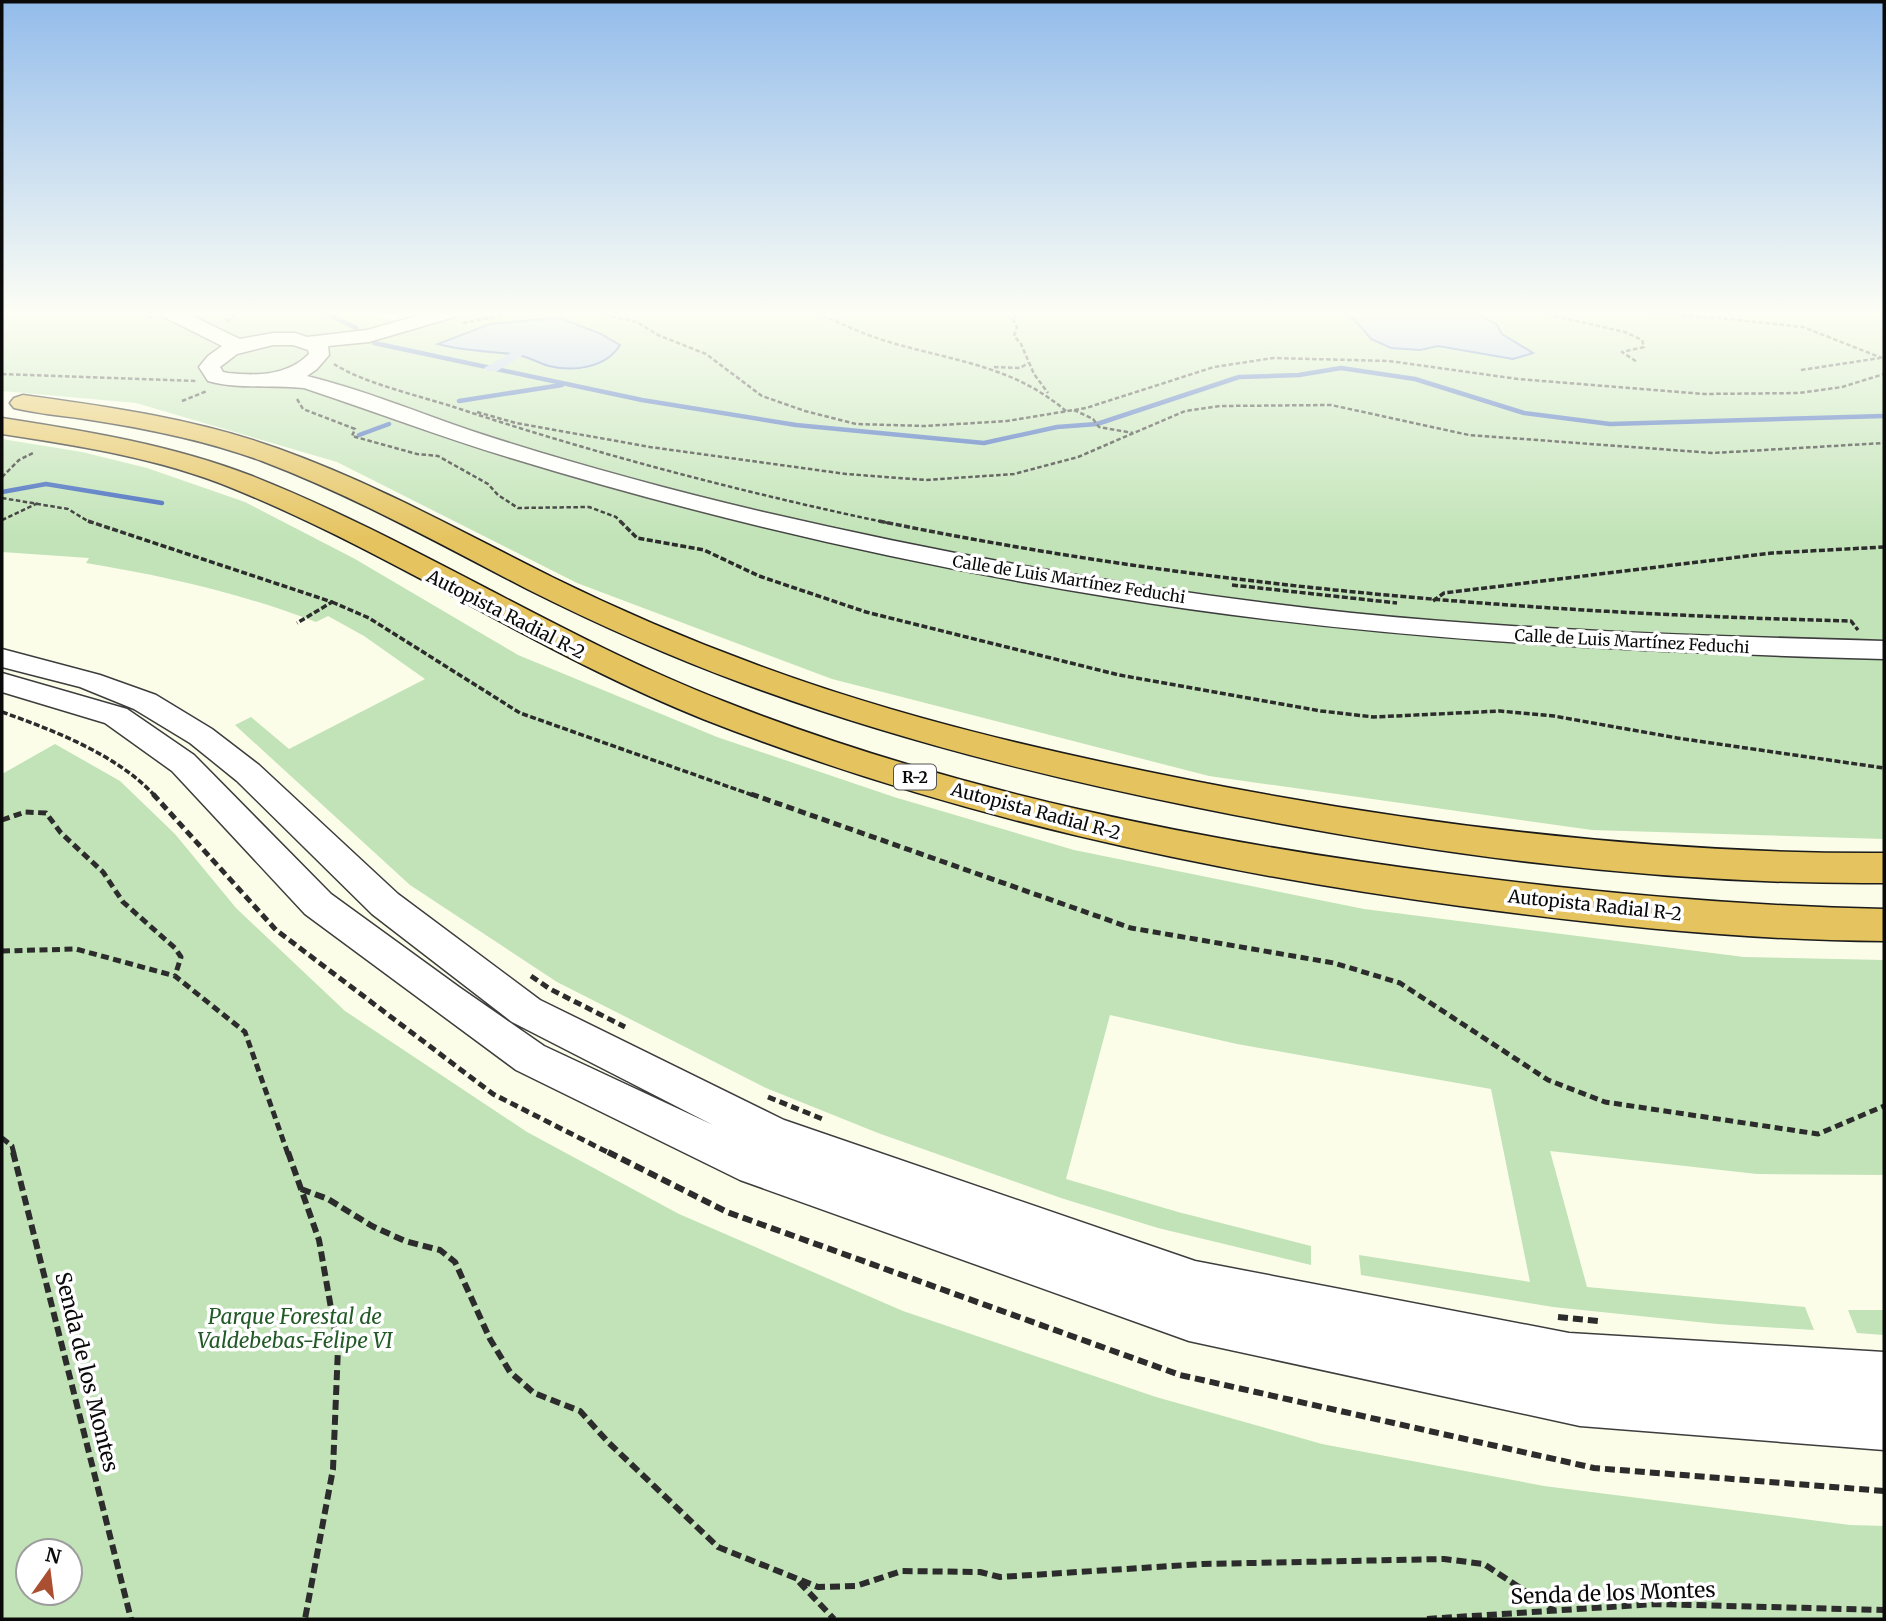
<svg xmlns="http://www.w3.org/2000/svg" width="1886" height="1621" font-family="Merriweather,serif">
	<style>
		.green { fill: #c1e3b7; fill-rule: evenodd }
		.water { fill: #b3c7ef; stroke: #4269be; stroke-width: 2 }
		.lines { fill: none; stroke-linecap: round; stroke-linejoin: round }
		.stream { stroke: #4269be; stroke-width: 4.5 }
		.canal { fill: #b3c7ef; fill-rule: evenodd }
		.minor-casing { stroke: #3d3d3d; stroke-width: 3 }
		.highway-casing { stroke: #1b1b1b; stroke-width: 3 }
		.path-far3 { stroke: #2c2c2c; stroke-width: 2.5; stroke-dasharray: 4.5 2.5; stroke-linecap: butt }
		.path-far2 { stroke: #2c2c2c; stroke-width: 3.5; stroke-dasharray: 6 2.5; stroke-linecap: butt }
		.path-far1 { stroke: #2c2c2c; stroke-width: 5; stroke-dasharray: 8 4.5; stroke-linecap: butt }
		.path { stroke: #2c2c2c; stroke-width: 6; stroke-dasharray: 10 5; stroke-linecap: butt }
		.minor { fill: #fff; fill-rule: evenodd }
		.highway { fill: #e5c35f; fill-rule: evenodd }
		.labels { text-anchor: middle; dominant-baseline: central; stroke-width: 7; stroke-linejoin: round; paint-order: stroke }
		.far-street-label { font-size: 16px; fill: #0a0a0a; stroke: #fff }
		.shield { fill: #fff; stroke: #545454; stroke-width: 2 }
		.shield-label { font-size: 16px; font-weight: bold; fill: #0a0a0a }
		.street-label { font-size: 18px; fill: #0a0a0a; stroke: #fff }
		.near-park-label { font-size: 21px; font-style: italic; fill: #225a27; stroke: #fff }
		.near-street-label { font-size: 21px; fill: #0a0a0a; stroke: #fff }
	</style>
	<rect width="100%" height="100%" fill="#fbfde9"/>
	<!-- green -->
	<path class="green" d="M2 313H368L419 328 465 313H1884V839L1592 830 1209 776 832 679 577 583 337 462 136 403 2 391Z
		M2 439 82 452 147 468 245 502 355 559 518 655 717 737 894 797 1074 850 1364 909 1744 957 1884 960V1175L1757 1174 1550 1151 1587 1287 1805 1307 1814 1330 1717 1324 1553 1307 1361 1275 1359 1255 1530 1282 1491 1089 1237 1044 1110 1015 1066 1179 1178 1212 1311 1246V1265L1158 1228 1061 1198 878 1133 766 1088 557 982 410 885 235 725 251 717 289 749 425 679 364 636 328 616 316 622C240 593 165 576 86 563L89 558 2 552Z
		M55 744 120 781 175 834 236 908 345 1011 527 1132 679 1214 903 1311 1156 1397 1322 1444 1544 1486 1850 1525 1884 1526V1619H2V774ZM70 1551V1593H28V1551Z
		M1848 1310H1884V1335L1857 1333Z"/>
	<!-- water -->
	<path class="water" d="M1341 313H1477L1497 325 1502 334 1533 353 1513 359 1438 346 1420 350 1391 348 1371 339 1355 320Z
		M559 318 599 333 620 345C606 368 573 372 549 366 536 362 525 355 513 354 487 351 463 351 438 344L490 324Z"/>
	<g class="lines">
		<!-- stream -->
		<path class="stream" d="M326 313 356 328
			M374 343 642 400 796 425 984 443 1057 427 1097 424 1239 377 1299 375 1341 368 1415 379 1524 413 1610 424 1884 416
			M459 401 562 385
			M359 435 389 424
			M2 492 46 484 162 503"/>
		<!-- canal -->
		<path class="canal" d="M516 350 521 351 523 354 521 357 497 371H487L484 368Z"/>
		<defs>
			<path id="minor" d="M161 313H186L240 339 273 333H295L307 337 367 330 427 313H456L454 317 369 342 328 346 329 355 317 369 307 376C364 390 419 413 475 432 570 463 666 489 763 512 957 557 1153 592 1352 613 1529 631 1706 636 1884 641V659C1625 652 1366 639 1110 597 908 564 707 518 511 458 441 437 373 411 304 388 271 384 240 390 208 381L199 367 208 356 222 346 164 317ZM273 345H293L308 350 309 354C287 376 257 376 228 373L223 372 220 367 237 354Z
				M2 649 100 675 156 695 212 729 259 765 398 894 540 1000 784 1120 1195 1261 1569 1333 1884 1352V1450L1580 1426 1189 1341 740 1180 516 1070 305 914 172 771 105 723 2 692V673L127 709 194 755 331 894 459 987 544 1046 713 1125 512 1022 372 914 237 781 190 743 134 709 80 687 2 667Z"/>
			<path id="highway" d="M23 395C110 407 197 419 279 449 374 483 462 532 552 577 619 610 687 639 757 665 897 717 1043 751 1189 780 1418 825 1650 854 1884 853V883C1653 885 1421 853 1195 807 1041 776 889 738 742 683 668 656 597 624 527 589 440 544 354 496 262 461 207 441 150 429 91 420 66 416 39 414 14 408L10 403 14 398Z
				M2 418C86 431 172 445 252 476 414 540 561 638 723 701 957 793 1203 842 1451 874 1595 893 1739 906 1884 909V941C1742 940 1601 925 1460 906 1201 871 947 815 703 719 540 654 395 554 232 488 159 458 80 446 2 434Z"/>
		</defs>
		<!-- minor casing -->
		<use href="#minor" class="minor-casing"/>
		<!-- highway casing -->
		<use href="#highway" class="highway-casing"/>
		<!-- path-far3 -->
		<path class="path-far3" d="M141 313 154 319
			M598 313 637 322 658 335 706 354 762 396 805 411 856 424 925 426 1007 421 1086 408 1214 367 1273 358 1389 361 1518 379 1704 394 1799 393 1842 387 1884 374
			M816 313C839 322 862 334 886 341 952 361 1012 365 1066 411
			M1017 313 1013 319 1017 327 1014 336 1021 344 1034 374 1048 393
			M1541 313 1625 332 1642 340 1644 347 1622 352 1637 362
			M1626 313 1720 318 1803 327 1882 358
			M227 322 237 313
			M463 323 513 313
			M334 364C363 383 420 396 454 407 596 454 741 492 888 523
			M994 367 1020 368 1028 363
			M1801 370 1880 358
			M2 374 197 381
			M297 399 303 409 355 429 352 436 417 454 438 456 488 484 498 495 518 508 589 507 616 517 622 523
			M182 401 207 391
			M1074 410 1093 419 1099 427 1133 433
			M477 412 516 423 650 447 846 474 926 480 1014 474 1078 457 1185 411 1220 406 1331 405 1469 435 1713 453 1884 443
			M2 477 19 460 33 453
			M2 498 68 509 91 523
			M2 520 38 503"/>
		<!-- path-far2 -->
		<path class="path-far2" d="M88 521 332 602 297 623
			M620 521 637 538 704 550 759 576 866 612 1119 675 1321 711 1374 717 1500 711 1554 716 1677 738 1884 768
			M879 521C1200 587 1524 613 1851 621L1858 630
			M1232 585 1397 603
			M1433 601 1444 593 1772 553 1884 547
			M332 602 369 618 520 713 755 796
			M2 712C53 730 118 755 155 796"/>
		<!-- path-far1 -->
		<path class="path-far1" d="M153 794 276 930 493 1094 611 1154
			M751 794 1131 928 1334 963 1400 983 1548 1080 1605 1102 1818 1134 1884 1106
			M2 820 25 812 46 813 61 833 103 872 123 902 175 948 181 957 175 976
			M2 951 76 949 175 976 245 1032 288 1154
			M531 976 550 989 625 1027
			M768 1097 825 1120
			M2 1138 12 1146 14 1154"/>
		<!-- path -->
		<path class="path" d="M13 1152 131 1619
			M288 1152 319 1240 338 1348 333 1469 305 1619
			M608 1152 727 1212 1180 1375 1594 1468 1884 1491
			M301 1189 328 1199 372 1226 405 1241 440 1250 455 1262 490 1339 510 1372 534 1393 580 1411 608 1442 718 1547 818 1587 856 1586 902 1571 980 1572 1000 1577 1203 1564 1444 1559 1484 1564 1555 1611
			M1558 1317 1598 1321
			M799 1582 834 1619
			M1427 1619 1654 1604 1884 1610"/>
		<!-- minor -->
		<use href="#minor" class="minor"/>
		<!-- highway -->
		<use href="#highway" class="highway"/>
	</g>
	<!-- sky -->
	<linearGradient id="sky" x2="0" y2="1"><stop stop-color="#93bceb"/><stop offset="0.58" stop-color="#fdfef5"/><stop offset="1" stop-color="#fdfef5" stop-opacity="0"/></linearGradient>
	<rect width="1886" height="540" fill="url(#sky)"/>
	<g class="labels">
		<!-- far-street labels -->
		<g class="far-street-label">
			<text transform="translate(1069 579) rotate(9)">Calle de Luis Martínez Feduchi</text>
			<text transform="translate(1632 641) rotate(3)">Calle de Luis Martínez Feduchi</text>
		</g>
		<!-- shield labels -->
		<rect class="shield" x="894" y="764.5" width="42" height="25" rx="5"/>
		<g class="shield-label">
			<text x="915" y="777">R-2</text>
		</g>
		<!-- street labels -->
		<g class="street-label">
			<text transform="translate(506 614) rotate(27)">Autopista Radial R-2</text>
			<text transform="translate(1036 811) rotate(15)">Autopista Radial R-2</text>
			<text transform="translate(1595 905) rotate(6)">Autopista Radial R-2</text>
		</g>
		<!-- near-park labels -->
		<g class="near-park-label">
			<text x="295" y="1316">Parque Forestal de<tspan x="295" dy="24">Valdebebas-Felipe VI</tspan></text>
		</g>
		<!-- near-street labels -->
		<g class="near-street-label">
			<text transform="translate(87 1372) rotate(76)">Senda de los Montes</text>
			<text transform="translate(1613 1593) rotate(-2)">Senda de los Montes</text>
		</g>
	</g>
	<!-- border -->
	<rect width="1886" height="1621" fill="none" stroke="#0a0a0a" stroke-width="7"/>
	<!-- north arrow -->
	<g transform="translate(49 1572) rotate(14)"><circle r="33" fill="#ffffff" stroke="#9d9d9d" stroke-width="2"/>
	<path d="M0-5L12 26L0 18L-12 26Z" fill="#aa4f32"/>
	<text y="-10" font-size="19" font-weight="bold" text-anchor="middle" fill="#0a0a0a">N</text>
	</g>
</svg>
